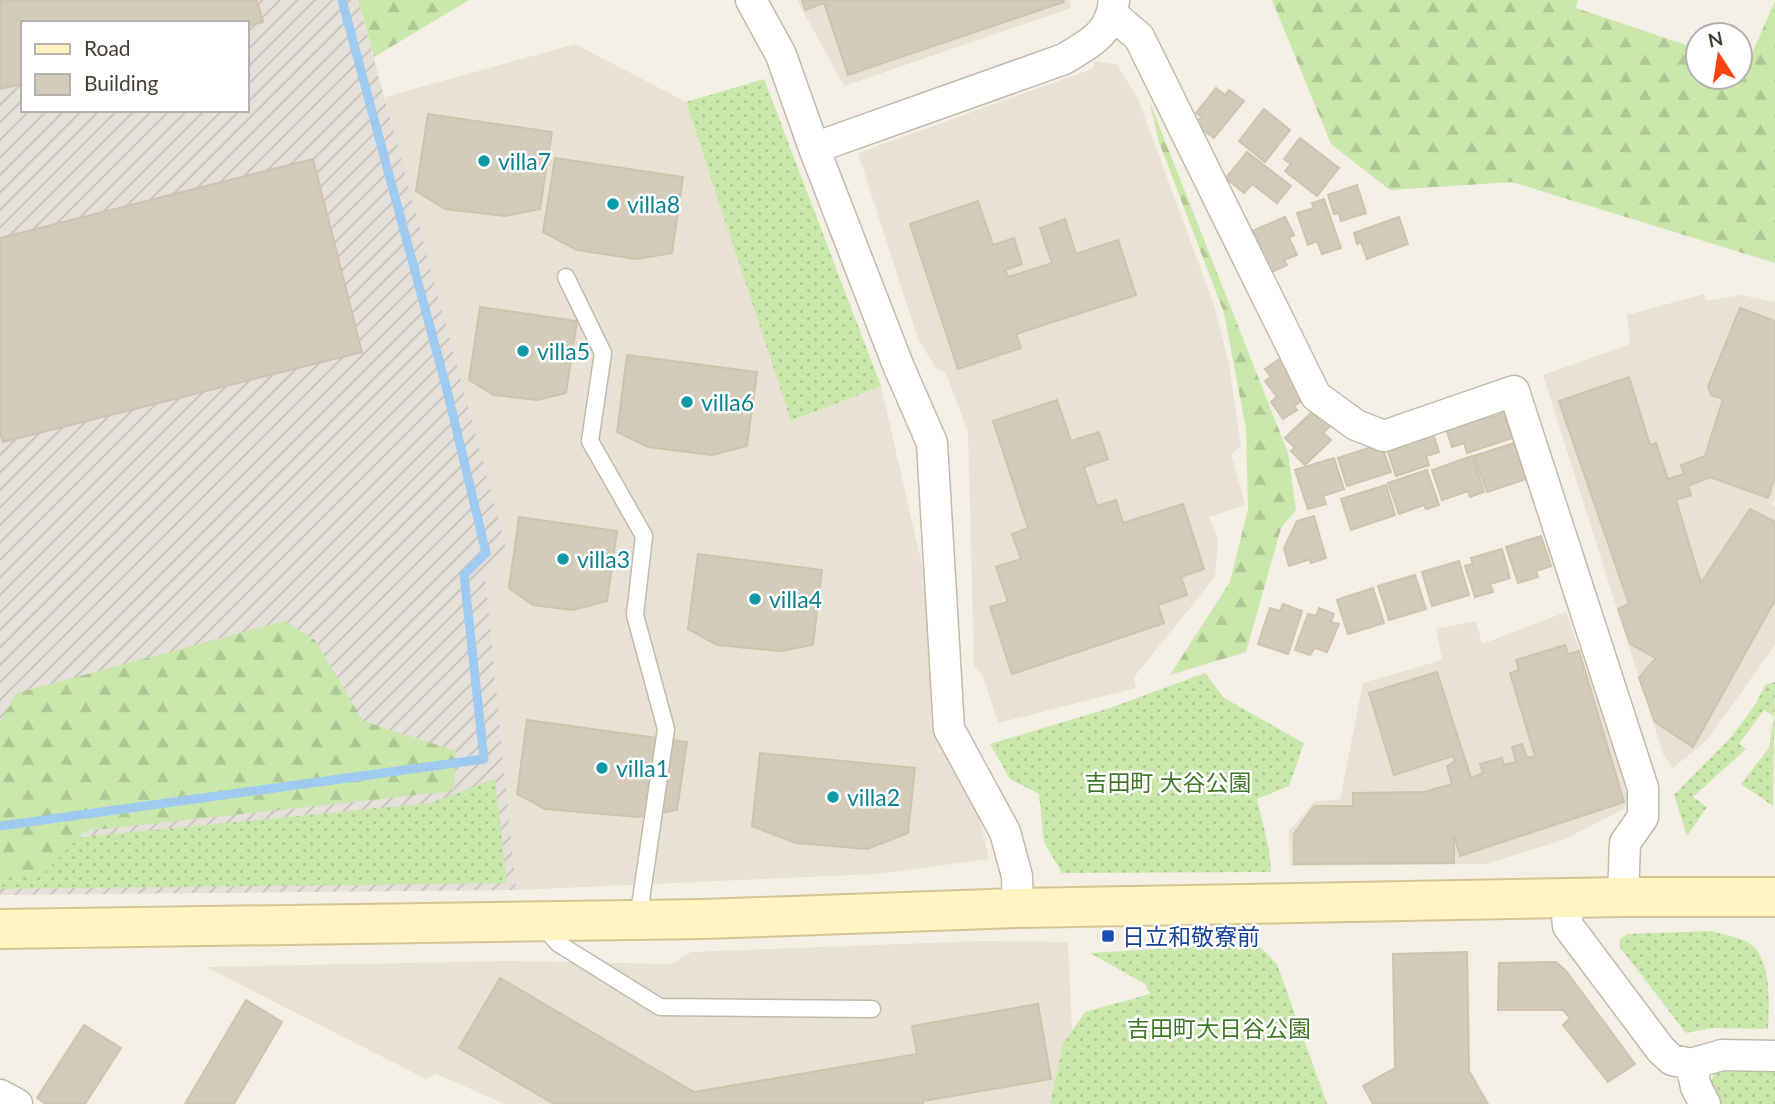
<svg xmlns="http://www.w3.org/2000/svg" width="1775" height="1104" font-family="Lato,'Noto Sans JP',sans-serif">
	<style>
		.residential { fill: #e7e2d3 }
		.industrial { fill: url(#industrial-furrows); fill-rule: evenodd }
		.grass { fill: url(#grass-dots) }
		.forest { fill: url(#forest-firs) }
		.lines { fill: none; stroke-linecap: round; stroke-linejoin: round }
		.stream { stroke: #9fcbf1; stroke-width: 9 }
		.building { fill: #d4ccba; stroke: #cfc4ad; stroke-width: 2 }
		.lane-casing { stroke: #c1bbaa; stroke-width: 19 }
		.street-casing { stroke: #c1bbaa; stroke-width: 33 }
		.secondary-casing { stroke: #d4c694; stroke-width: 42 }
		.lane { stroke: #fff; stroke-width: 16 }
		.street { stroke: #fff; stroke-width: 30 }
		.secondary { stroke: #fff4c2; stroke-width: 38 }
		.culture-dot { fill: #0f9aa8; stroke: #fff; stroke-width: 2.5 }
		.transit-dot { fill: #1a4fb4; stroke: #fff; stroke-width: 2.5 }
		.labels { text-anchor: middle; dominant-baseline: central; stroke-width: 5; stroke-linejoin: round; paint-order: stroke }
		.culture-label { font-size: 23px; fill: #0d838f; stroke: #fff; text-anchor: start }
		.park-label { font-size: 23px; fill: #417727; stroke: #fff }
		.transit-label { font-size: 23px; fill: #164399; stroke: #fff; text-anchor: start }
	</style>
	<defs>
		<pattern id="industrial-furrows" width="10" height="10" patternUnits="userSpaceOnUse" patternTransform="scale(1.75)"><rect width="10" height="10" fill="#e5e0da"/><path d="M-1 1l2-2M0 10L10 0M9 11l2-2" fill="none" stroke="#c6c1bc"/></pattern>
		<pattern id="grass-dots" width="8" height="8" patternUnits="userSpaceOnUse" patternTransform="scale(1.75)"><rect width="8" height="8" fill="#cae8ac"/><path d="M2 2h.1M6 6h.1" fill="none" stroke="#afc895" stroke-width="1.8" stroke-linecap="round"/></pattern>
		<pattern id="forest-firs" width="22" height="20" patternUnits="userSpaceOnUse" patternTransform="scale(1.75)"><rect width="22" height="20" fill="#cae8ac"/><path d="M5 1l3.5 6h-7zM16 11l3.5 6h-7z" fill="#afc895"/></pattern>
	</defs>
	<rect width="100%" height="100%" fill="#f3efe5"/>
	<!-- residential -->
	<path class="residential" d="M797 0H1069L1071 8 844 86Z
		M575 44 686 102 791 421 881 386 989 859 877 874 516 890 485 574 385 97Z
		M1095 61 1117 65 1138 99 1214 305 1229 364 1241 447 1231 454 1245 505 1209 517 1218 540 1215 577 1134 677 1136 688 998 723 983 676 974 666 968 432 946 373 936 368 918 339 858 153 1092 69Z
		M1704 294 1706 301 1741 295 1775 302V494L1772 504 1775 507V645L1707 740 1673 768 1663 754 1543 375 1630 344 1627 315Z
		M1566 612 1629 789 1624 809 1563 840 1486 864 1291 866 1289 831 1314 802 1340 799 1363 683 1442 660 1436 629 1476 621 1482 644Z
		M983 941 1068 942 1072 1030 1063 1044 1050 1104H505L436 1074 426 1079 206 967 513 961 672 964 691 952Z"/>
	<!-- industrial -->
	<path class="industrial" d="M0 0H358L507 551 485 574 516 890 0 895ZM23 23H247V110H23Z"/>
	<!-- grass -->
	<path class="grass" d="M764 79 881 386 791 421 686 102Z
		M1205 673 1224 698 1304 743 1289 786 1257 799 1269 849 1271 872 1062 873 1044 842 1039 794 1010 779 990 744 1110 708Z
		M1775 682 1773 806 1741 784 1769 748 1774 716 1764 710 1739 744 1746 749 1693 797 1707 807 1687 836 1674 795 1732 736 1755 705 1765 685Z
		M495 779 507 883 0 889V841L10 844 430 803Z
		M1712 931C1724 935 1746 938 1754 947 1772 966 1769 1005 1768 1029L1713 1028 1686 1033 1619 946 1620 939 1627 934Z
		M1256 943 1277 964 1327 1104H1050L1063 1044 1085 1012 1150 994 1145 984 1090 953Z
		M1720 1069 1771 1070 1775 1073V1104H1719L1710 1083 1714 1075Z"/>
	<!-- forest -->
	<path class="forest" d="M358 0H469L374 57Z
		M1272 0H1578L1576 8 1698 49V77H1740V63L1747 65 1775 1V263L1512 182 1390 190 1331 144Z
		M1149 100 1288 453 1296 510 1281 528 1246 652 1170 675 1230 582 1248 509 1246 429 1224 313 1159 142Z
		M284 621 315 640 363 721 456 751 454 791 85 831 42 875 0 876V722L17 693Z"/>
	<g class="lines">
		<!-- stream -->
		<path class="stream" d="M0 826 484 759 464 575 486 553 447 390 342 0"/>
	</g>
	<!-- building -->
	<path class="building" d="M0 0H257L263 22 247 26V23H23V84L0 89Z
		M802 0H1063L1064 2 848 75 824 3 805 10Z
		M1216 88 1225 95 1229 90 1244 101 1214 138 1195 124 1202 117 1196 113Z
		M1264 109 1290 130 1265 162 1239 141Z
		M428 114 552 132 540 209 505 216 445 209 416 191Z
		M1300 138 1339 168 1317 196 1285 171 1291 164 1284 159Z
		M1247 152 1291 186 1277 203 1252 184 1244 193 1226 178Z
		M555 158 683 177 672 253 636 259 577 250 543 232Z
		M313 159 362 352 3 442 0 430V238Z
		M1357 185 1366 213 1341 221 1339 213 1334 214 1328 195Z
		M1324 199 1341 248 1322 254 1317 241 1308 245 1297 213 1314 208 1312 203Z
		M978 201 993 245 1014 238 1022 264 1005 270 1008 277 1052 263 1040 228 1065 219 1076 254 1118 240 1136 295 1016 334 1021 348 958 369 910 224Z
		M1285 217 1294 235 1289 238 1297 255 1284 260 1287 265 1269 273 1250 232Z
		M1399 217 1408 244 1367 259 1361 242 1357 244 1354 233Z
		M480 307 577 321 566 393 537 400 494 395 469 380Z
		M1740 308 1775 321V476L1768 498 1710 477 1688 486 1691 495 1676 500 1701 583 1750 509 1775 522V600L1693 747 1655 722 1639 678 1656 658 1630 644 1618 609 1629 604 1559 401 1629 377 1650 445 1656 443 1668 479 1684 474 1681 465 1705 456 1723 399 1711 395 1708 387Z
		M627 355 757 372 747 446 712 455 648 447 617 432Z
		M1284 356 1311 394 1294 406 1297 410 1283 419 1271 402 1277 397 1265 381 1271 377 1265 369Z
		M1057 400 1071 441 1099 432 1108 459 1084 467 1097 506 1116 500 1123 523 1183 504 1204 569 1181 577 1187 595 1158 605 1164 623 1012 674 990 607 1008 602 996 567 1021 559 1012 534 1028 528 993 421Z
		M1319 405 1335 421 1323 433 1331 440 1305 465 1291 451 1295 448 1285 438Z
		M1489 410 1491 418 1504 413 1512 438 1467 453 1464 443 1452 447 1445 425Z
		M1431 427 1439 452 1426 456 1429 465 1396 476 1388 452 1397 449 1393 439Z
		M1514 443 1526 479 1487 492 1474 456Z
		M1381 444 1391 472 1347 486 1338 458Z
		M1472 456 1484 492 1470 497 1468 491 1442 500 1432 470Z
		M1334 458 1344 489 1323 496 1326 504 1308 509 1295 470Z
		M1427 470 1439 505 1426 509 1424 505 1399 514 1388 483Z
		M1386 485 1395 515 1351 530 1341 499Z
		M1314 516 1326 558 1311 563 1310 559 1289 566 1284 548 1297 521Z
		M519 517 617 531 607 601 573 610 533 605 509 588Z
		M1541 536 1551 566 1536 571 1538 577 1518 583 1506 547Z
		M1502 549 1510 578 1490 584 1493 592 1475 597 1465 566 1473 564 1471 558Z
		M698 554 822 570 813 645 781 651 717 645 688 629Z
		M1459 561 1469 595 1432 606 1422 572Z
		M1415 575 1426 609 1389 620 1378 586Z
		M1373 588 1384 623 1348 634 1337 600Z
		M1283 604 1302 611 1288 654 1258 644 1270 608 1280 611Z
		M1319 608 1334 614 1331 622 1339 624 1327 652 1315 648 1310 655 1295 650 1308 614 1316 616Z
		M1565 645 1568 654 1579 651 1624 802 1460 856 1454 835V863L1294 864V834L1314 806H1353V793L1424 792 1452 784 1447 766 1455 762 1453 756 1394 775 1369 693 1437 672 1471 778 1483 773 1480 764 1502 758 1504 765 1516 762 1512 747 1522 744 1527 758 1535 756 1510 673 1519 670 1516 660Z
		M527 720 687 742 677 810 638 817 545 809 517 794Z
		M760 753 915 768 908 833 867 849 796 843 752 826Z
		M1467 952 1469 1071 1488 1104H1373L1363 1086 1395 1068 1393 954Z
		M1556 962 1566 971 1635 1064 1608 1082 1563 1025 1570 1018 1563 1010H1498L1499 963Z
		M500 978 694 1092 917 1054 912 1026 1038 1004 1051 1079 923 1101V1104H554L459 1048Z
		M246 1000 282 1022 234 1104H185Z
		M84 1025 121 1048 85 1104H46L37 1098Z"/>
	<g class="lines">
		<defs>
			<path id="lane" d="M566 277 603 353 590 441 644 536 635 615 666 729 638 920
				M540 924 559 944 660 1007 872 1009"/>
			<path id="street" d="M751 0 781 55 814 148 898 365 932 443 949 729 1005 832 1017 876 1018 908
				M1112 14 1139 37 1316 396 1356 425 1384 436 1514 391 1643 788V817L1625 843 1623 897
				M814 148 1064 59C1090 43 1111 34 1114 0
				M1566 900 1568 926 1661 1050 1672 1060 1691 1064 1722 1055 1775 1056
				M1691 1064 1696 1087 1705 1104
				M0 1095 17 1104"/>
			<path id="secondary" d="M0 929 703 919 1018 908 1623 897H1775"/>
		</defs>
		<!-- lane casing -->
		<use href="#lane" class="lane-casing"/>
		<!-- street casing -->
		<use href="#street" class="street-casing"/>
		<!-- secondary casing -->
		<use href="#secondary" class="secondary-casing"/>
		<!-- lane -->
		<use href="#lane" class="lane"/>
		<!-- street -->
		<use href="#street" class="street"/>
		<!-- secondary -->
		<use href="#secondary" class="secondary"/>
	</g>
	<!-- markers -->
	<g class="culture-dot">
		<circle cx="484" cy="161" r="7"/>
		<circle cx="613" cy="204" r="7"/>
		<circle cx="523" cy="351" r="7"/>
		<circle cx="687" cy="402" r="7"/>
		<circle cx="563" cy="559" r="7"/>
		<circle cx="755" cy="599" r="7"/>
		<circle cx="602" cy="768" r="7"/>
		<circle cx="833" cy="797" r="7"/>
	</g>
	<rect class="transit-dot" x="1101" y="929" width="14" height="14" rx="3.5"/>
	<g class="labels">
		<!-- culture labels -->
		<g class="culture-label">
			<text x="498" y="161">villa7</text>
			<text x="627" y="204">villa8</text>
			<text x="537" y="351">villa5</text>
			<text x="701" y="402">villa6</text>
			<text x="577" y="559">villa3</text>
			<text x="769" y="599">villa4</text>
			<text x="616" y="768">villa1</text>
			<text x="847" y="797">villa2</text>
		</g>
		<!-- park labels -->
		<g class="park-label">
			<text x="1168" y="782">吉田町 大谷公園</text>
			<text x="1219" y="1028">吉田町大日谷公園</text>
		</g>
		<!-- transit labels -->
		<g class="transit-label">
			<text x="1122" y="936">日立和敬寮前</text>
		</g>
	</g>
	<!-- legend -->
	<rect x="21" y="21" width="228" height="91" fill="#ffffff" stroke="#b5b2ae" stroke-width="2"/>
	<rect x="35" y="44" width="35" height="10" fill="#fff4c2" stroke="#b5b2ae" stroke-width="2"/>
	<text x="84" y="56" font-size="21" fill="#453f34">Road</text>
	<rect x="35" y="74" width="35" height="21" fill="#d4ccba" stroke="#b5b2ae" stroke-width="2"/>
	<text x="84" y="91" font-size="21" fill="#453f34">Building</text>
	<!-- north arrow -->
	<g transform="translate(1719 56) rotate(348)"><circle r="33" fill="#ffffff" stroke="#b5b2ae" stroke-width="2"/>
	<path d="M0-5L12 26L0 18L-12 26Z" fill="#fd4311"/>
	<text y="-10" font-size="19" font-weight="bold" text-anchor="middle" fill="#453f34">N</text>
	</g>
</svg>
